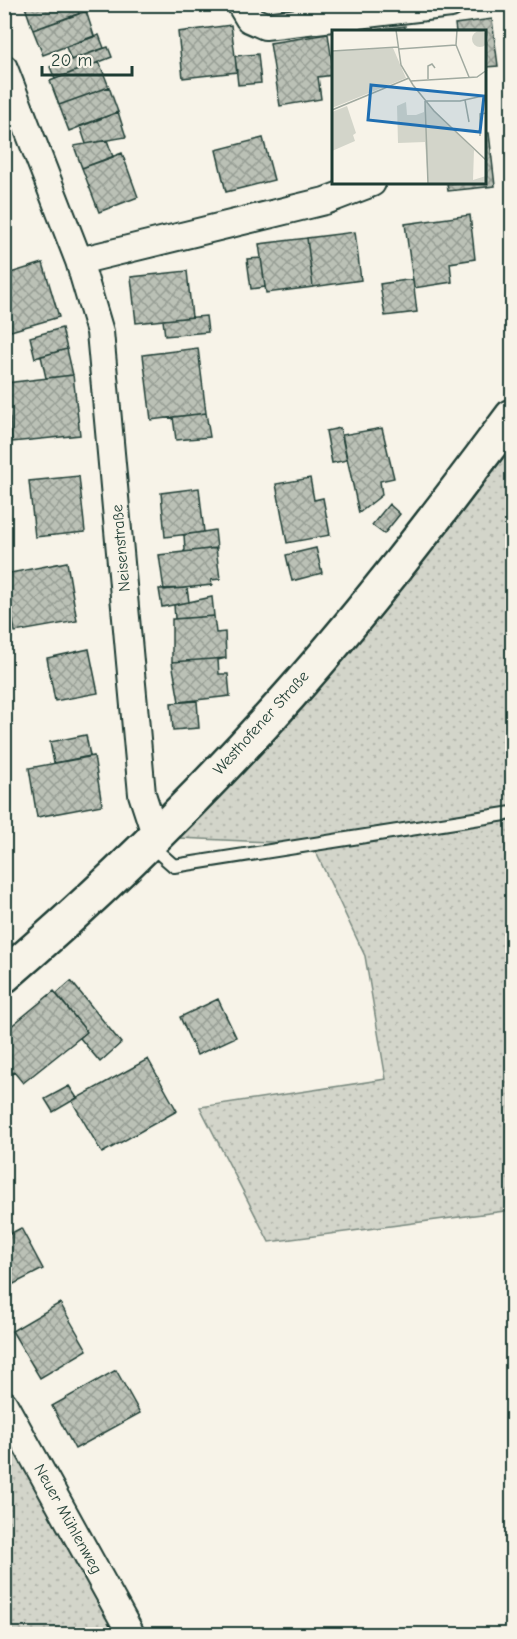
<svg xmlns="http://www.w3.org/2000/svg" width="517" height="1639" font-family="'Comic Neue',sans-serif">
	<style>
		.grass { fill: url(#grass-dots); stroke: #79897f; stroke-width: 1.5 }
		.building { fill: url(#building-cross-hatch); stroke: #1f3d34; stroke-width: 1.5 }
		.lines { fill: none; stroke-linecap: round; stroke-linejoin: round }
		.lane-casing { stroke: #1f3d34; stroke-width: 16 }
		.street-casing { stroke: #1f3d34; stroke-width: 30 }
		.secondary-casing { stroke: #1f3d34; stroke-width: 38 }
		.lane { stroke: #f7f3e8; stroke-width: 12 }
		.street { stroke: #f7f3e8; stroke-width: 26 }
		.secondary { stroke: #f7f3e8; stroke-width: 33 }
		.labels { text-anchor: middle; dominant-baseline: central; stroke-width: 6; stroke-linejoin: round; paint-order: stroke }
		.street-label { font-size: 16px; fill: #1f3d34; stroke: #f7f3e8 }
		.inset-road { fill: none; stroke: #a1aaa0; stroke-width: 1.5 }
		.view { fill: #1f6fb2; fill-opacity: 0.15; stroke: #1f6fb2; stroke-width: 3 }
		.inset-edge { fill: none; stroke: #1f3d34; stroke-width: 3 }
	</style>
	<defs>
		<pattern id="grass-dots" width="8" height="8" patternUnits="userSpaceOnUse" patternTransform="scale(1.5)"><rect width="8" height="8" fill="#d3d5ca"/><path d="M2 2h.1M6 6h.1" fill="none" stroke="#b5b8ae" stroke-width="1.8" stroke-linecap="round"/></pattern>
		<pattern id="building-cross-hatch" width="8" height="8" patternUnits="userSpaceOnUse" patternTransform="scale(1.5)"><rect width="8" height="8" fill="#bbc1b6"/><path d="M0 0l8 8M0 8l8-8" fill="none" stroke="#979e95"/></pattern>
	</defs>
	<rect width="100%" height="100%" fill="#f7f3e8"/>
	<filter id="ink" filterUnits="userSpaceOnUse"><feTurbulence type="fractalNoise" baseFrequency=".0167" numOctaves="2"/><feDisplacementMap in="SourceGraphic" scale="12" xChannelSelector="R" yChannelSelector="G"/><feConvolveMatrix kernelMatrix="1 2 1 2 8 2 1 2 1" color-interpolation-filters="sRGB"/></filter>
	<g filter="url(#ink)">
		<!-- grass -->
		<path class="grass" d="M512 416V1210L269 1242 200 1107 386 1079 365 956 312 844 156 837Z
			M4 1425 118 1634H5Z"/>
		<!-- building -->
		<path class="building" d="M24 4H76L79 14 33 30Z
			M86 11 94 36 43 55 33 30Z
			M492 19 498 66 486 67V32H456L455 24Z
			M231 25 237 72 183 78 178 32Z
			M405 26V32H359Z
			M328 34 334 75 318 77 321 99 280 106 270 43Z
			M99 35 104 48 71 60 66 47Z
			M108 47 112 57 55 79 50 67Z
			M258 54 261 83 238 85 235 56Z
			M99 62 109 87 59 105 50 81Z
			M109 87 118 112 69 131 59 105Z
			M118 112 126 137 86 144 80 126Z
			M486 133H489L495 186 448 191 447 183H486Z
			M263 138 274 180 226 192 216 150Z
			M107 140 113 157 82 168 74 146Z
			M122 153 138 197 99 212 82 168Z
			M470 215 475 259 450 263 452 282 414 288 405 224Z
			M355 232 361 280 313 287 307 238Z
			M307 238 313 287 266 293 259 244Z
			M261 258 265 287 251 289 247 259Z
			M43 263 59 317 4 333V275Z
			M187 271 192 317 136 323 131 277Z
			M413 279 417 312 385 316 380 284Z
			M206 316 208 332 165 336 163 320Z
			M62 328 67 349 35 358 30 337Z
			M198 348 206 413 151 420 143 355Z
			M67 349 73 375 46 378 41 356Z
			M73 375 80 435 12 442 6 383Z
			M206 413 210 437 176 440 173 417Z
			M340 428 347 460 332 463 326 431Z
			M382 428 394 478 380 481 382 495 359 513 342 435Z
			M79 476 85 532 35 537 29 481Z
			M310 478 314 500 323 498 330 535 287 543 276 484Z
			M199 488 204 532 165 537 161 493Z
			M389 504 400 514 384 534 372 525Z
			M215 530 217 548 183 552 185 550 184 535Z
			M216 548 220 579 211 580 212 585 164 590 159 555Z
			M316 548 322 573 292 581 286 555Z
			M67 562 77 621 15 632 5 574Z
			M187 588 189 602 162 607 159 589Z
			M212 597 214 616 175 619 174 605Z
			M214 616 216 633 225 632 226 658 172 662V619Z
			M89 649 98 693 55 701 47 658Z
			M226 658 218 660 219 674H228L230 696 179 702 172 662Z
			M197 701 199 728 173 730 171 703Z
			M86 735 90 756 54 763 50 742Z
			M94 756 102 805 37 817 29 768Z
			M71 981 121 1043 100 1062 80 1038 87 1032 56 994Z
			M54 991 87 1032 23 1083 14 1072 4 1080V1032Z
			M218 999 236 1037 197 1055 180 1017Z
			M148 1059 177 1111 102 1153 72 1101Z
			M69 1086 77 1098 53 1112 45 1099Z
			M21 1228 43 1269 4 1289V1237Z
			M60 1303 87 1350 40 1378 12 1331Z
			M116 1370 140 1413 75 1449 52 1406Z"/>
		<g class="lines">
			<defs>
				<path id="lane" d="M149 844 174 866 512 813"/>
				<path id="street" d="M240 4 249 19 265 26 451 4
					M4 68 79 261 100 332 142 794 156 837
					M79 261 325 201 372 183
					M4 1404 131 1634"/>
				<path id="secondary" d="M4 976C105 889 200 796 289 696 368 607 441 511 512 416"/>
			</defs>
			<!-- lane casing -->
			<use href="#lane" class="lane-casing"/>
			<!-- street casing -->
			<use href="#street" class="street-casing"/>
			<!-- secondary casing -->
			<use href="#secondary" class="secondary-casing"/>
			<!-- lane -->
			<use href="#lane" class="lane"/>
			<!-- street -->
			<use href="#street" class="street"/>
			<!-- secondary -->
			<use href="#secondary" class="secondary"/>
		</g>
	</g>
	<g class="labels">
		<!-- street labels -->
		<g class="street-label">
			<text transform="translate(121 548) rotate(-95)">Neisenstraße</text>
			<text transform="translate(261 723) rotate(-48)">Westhofener Straße</text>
			<text transform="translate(68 1519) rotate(61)">Neuer Mühlenweg</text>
		</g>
	</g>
	<!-- overview -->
	<g transform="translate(332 30)">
		<rect width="154" height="154" fill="#f7f3e8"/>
		<path d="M140 9a8 8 0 1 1 16 0a8 8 0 1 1-16 0ZM61 18 74 48 0 78V21ZM93 71 142 120 141 150 154 146V154H96L93 112 66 113 65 76 74 72 75 85H84L92 82ZM15 76 24 103 21 105 23 111 0 121V82Z" fill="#d3d5ca"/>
		<path class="inset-road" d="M64 0 69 35 81 55 102 81 155 131M125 0 124 15 137 47M67 19 124 15M0 21 66 17M96 49V36L100 34 103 38M79 51 145 47 155 40M133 70 137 92M93 71 96 154M94 71H128L155 65M0 80 77 48M148 106V84L155 83"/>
		<path class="view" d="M39 55 152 66 148 102 36 90Z"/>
		<rect width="154" height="154" class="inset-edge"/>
	</g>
	<!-- margin -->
	<rect width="517" height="1639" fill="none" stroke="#f7f3e8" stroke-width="24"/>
	<rect x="12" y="12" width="493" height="1615" fill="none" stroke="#1f3d34" stroke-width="2" filter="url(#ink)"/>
	<!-- scale -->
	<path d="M42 66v9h90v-9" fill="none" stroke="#1f3d34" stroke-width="3"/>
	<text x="51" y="66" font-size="18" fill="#1f3d34" stroke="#f7f3e8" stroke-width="4.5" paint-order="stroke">20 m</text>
</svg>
